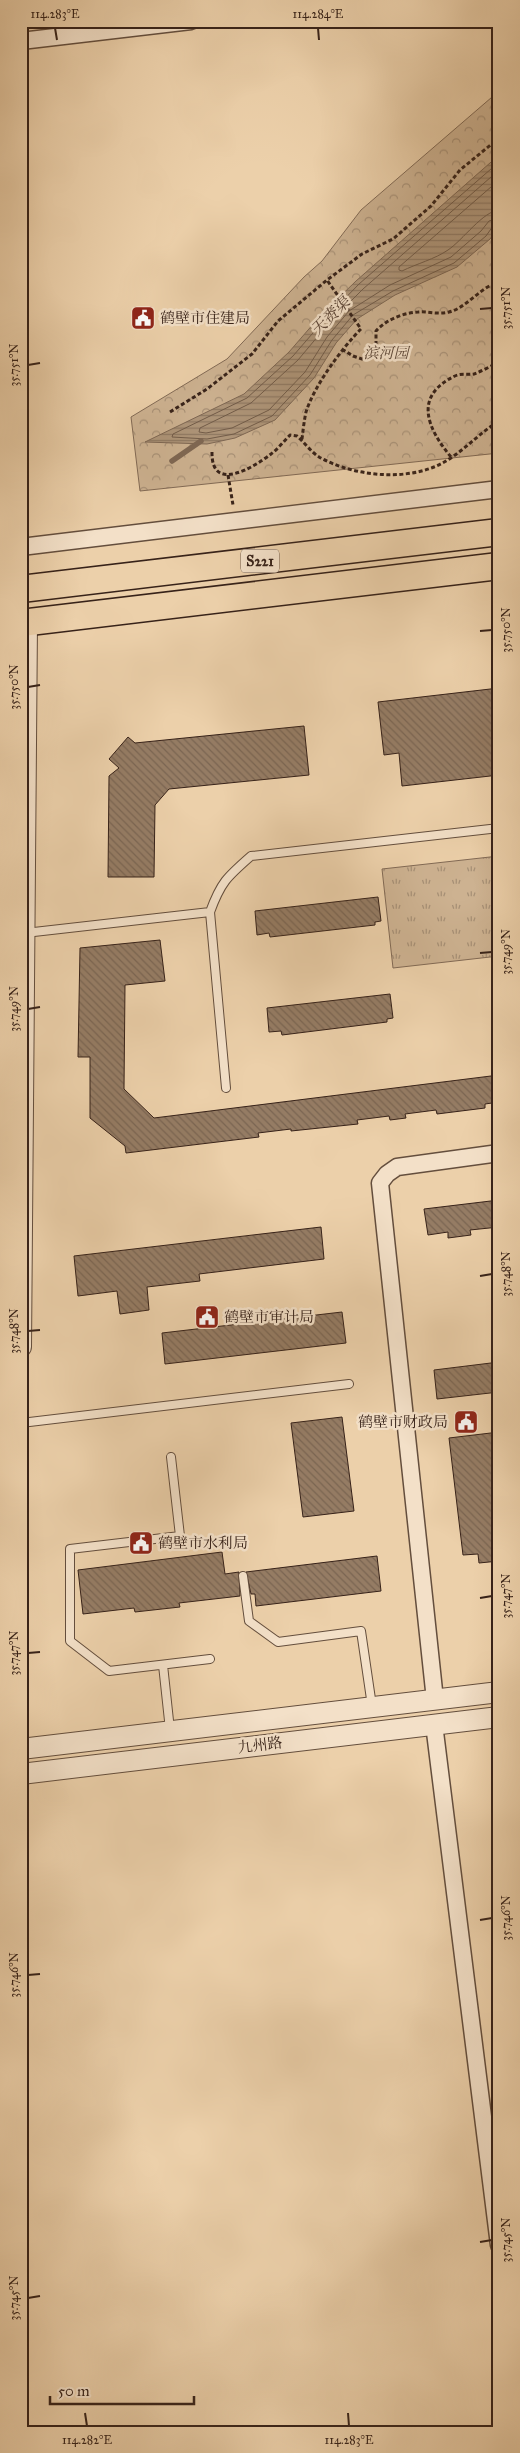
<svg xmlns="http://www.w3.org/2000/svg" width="520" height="2453" font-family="'IM FELL Great Primer','Noto Serif SC',serif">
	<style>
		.grass { fill: url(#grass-tufts); stroke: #826a55 }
		.park { fill: url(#park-crowns); stroke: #826a55 }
		.water { fill: url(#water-rules); stroke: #7e6753 }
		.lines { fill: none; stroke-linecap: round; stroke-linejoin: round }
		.shore { stroke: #725c49; stroke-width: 1 }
		.stream { stroke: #7e6753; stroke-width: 5.5 }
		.building { fill: url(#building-back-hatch); stroke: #372219 }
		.service-casing { stroke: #644e3d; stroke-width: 10 }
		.minor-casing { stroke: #644e3d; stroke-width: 19 }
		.tertiary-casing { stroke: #644e3d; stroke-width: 22 }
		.primary-casing { stroke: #372219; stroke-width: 29 }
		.path { stroke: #372219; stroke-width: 3; stroke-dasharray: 4 2.5; stroke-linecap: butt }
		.service { stroke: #f3e0c8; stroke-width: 8 }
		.minor { stroke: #f3e0c8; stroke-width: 16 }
		.tertiary { stroke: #f3e0c8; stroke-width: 20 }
		.primary { stroke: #ecd0aa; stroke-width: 26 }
		.ticks { fill: none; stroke: #372219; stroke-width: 2 }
		.labels { text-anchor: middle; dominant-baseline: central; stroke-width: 5; stroke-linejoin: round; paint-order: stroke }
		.shield { fill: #f3e0c8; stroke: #6f5b4e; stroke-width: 1 }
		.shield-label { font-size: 14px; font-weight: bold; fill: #372219 }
		.poi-label { font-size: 15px; fill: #372219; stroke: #f3e0c8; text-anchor: start }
		.park-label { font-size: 15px; font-style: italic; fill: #5c4637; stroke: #f3e0c8 }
		.street-label { font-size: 15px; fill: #372219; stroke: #f3e0c8 }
		.water-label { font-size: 16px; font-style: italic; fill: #5b4436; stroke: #f3e0c8 }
		.neatline { fill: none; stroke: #372219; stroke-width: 2 }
		.ticks-label { font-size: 12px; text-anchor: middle; fill: #372219 }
	</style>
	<defs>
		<pattern id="grass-tufts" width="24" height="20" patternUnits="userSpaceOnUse" patternTransform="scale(1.25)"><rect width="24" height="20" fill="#cdb291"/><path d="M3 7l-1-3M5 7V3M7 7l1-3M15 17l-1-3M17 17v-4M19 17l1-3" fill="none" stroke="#a79076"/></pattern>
		<pattern id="park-crowns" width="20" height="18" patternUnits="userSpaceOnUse" patternTransform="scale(1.25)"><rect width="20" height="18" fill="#cdb291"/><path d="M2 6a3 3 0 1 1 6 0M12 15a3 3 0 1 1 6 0" fill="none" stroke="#a79076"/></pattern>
		<pattern id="water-rules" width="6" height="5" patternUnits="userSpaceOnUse" patternTransform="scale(1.25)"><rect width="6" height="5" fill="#ae9579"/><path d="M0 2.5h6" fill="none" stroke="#8e7962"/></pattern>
		<pattern id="building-back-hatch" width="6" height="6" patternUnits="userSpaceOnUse" patternTransform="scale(1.25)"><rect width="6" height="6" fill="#957c64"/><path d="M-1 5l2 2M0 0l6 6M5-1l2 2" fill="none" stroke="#7a6552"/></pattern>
	</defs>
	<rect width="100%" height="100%" fill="#ecd0aa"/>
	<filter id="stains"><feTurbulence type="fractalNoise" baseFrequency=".004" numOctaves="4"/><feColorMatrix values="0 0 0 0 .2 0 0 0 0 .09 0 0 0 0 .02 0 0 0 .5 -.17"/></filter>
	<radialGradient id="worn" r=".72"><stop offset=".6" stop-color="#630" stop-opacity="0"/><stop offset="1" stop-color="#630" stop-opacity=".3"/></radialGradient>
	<!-- grass -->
	<path class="grass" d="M499 856V956L393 968 382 869Z"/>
	<!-- park -->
	<path class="park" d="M499 91V453L140 491 131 417 227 359 304 277 322 261 361 210Z"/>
	<!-- water -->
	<path class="water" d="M499 155V227L490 239 457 267 395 295 357 319 336 343 314 378 275 420 235 438 207 444 145 442 244 394 289 352 321 315 356 281Z"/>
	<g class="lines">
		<!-- shore -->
		<path class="shore" d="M499 162 359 284 325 319 293 356 247 398 173 434 172 437 207 439 234 434 272 416 310 375 332 340 353 315 393 291 454 263 486 236 493 226 499 224
			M499 170 363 289 329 323 298 360 251 403 200 428 199 432 206 433 232 428 269 410 305 372 327 337 349 311 390 285 451 257 481 231 489 221 499 218
			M499 180 399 267V270L402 271C416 264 435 259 448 250 463 240 483 211 499 210"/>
		<!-- stream -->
		<path class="stream" d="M172 461 201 441"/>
	</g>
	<!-- building -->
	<path class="building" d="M499 688V775L402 786 399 753 384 755 378 702Z
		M304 726 309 775 169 789 155 805 154 877H108L109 776 119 768 109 759 128 737 135 743Z
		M378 897 381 921 375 922V925L270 937 269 933 257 935 255 911Z
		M160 940 165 981 125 985 124 1089 154 1118 499 1075V1102L485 1104V1108L437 1114 436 1110 405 1114 406 1118 390 1120 389 1116 357 1120 358 1124 291 1131V1129L258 1133 259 1137 126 1153 125 1146 90 1118V1057H78L80 948Z
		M390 994 393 1018 387 1019V1022L282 1035 281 1031 269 1032 267 1008Z
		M499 1200V1227L470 1230 471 1235 448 1238V1232L428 1235 424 1209Z
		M321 1227 324 1259 199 1274 200 1281 147 1287 149 1310 120 1314 117 1291 78 1296 74 1256Z
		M342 1312 346 1343 165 1364 162 1333Z
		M499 1362V1392L437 1399 434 1370Z
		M342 1417 354 1511 303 1517 291 1423Z
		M499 1432V1561L479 1563 478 1554 463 1555 449 1438Z
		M222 1552 225 1574 239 1572 240 1596 179 1603 180 1607 135 1612 134 1608 83 1614 78 1570Z
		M377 1556 381 1591 256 1606 255 1594H251L246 1572Z"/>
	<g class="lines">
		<defs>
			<path id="service" d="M25 933 210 912
				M226 1088 210 912C221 882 227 877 251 856L499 828
				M21 1423 349 1384
				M171 1457 180 1536 70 1549V1641L109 1671 210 1659
				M243 1576 249 1621 278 1642 361 1631 372 1706
				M163 1665 170 1730"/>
			<path id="minor" d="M21 41 191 21
				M21 547 499 489
				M435 1700 380 1183 387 1174 397 1167 499 1153
				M434 1724 499 2245"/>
			<path id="tertiary" d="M21 1347 27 622
				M21 1749 499 1692
				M21 1774 499 1717"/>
			<path id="primary" d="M21 589 499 532
				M21 623 499 566"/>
		</defs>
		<!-- service casing -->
		<use href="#service" class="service-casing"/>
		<!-- minor casing -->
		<use href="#minor" class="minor-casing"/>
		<!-- tertiary casing -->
		<use href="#tertiary" class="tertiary-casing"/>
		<!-- primary casing -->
		<use href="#primary" class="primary-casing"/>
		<!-- path -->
		<path class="path" d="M342 349 353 356 365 360 376 350V331C386 320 402 313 418 312 428 311 438 315 449 312 467 308 483 284 499 283
			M170 412 207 389 252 354 278 321 327 280 362 254 393 239 431 206 460 170 499 138
			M302 439C303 431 304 421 306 412 314 386 342 348 361 329L327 280
			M212 452C211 493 253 468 271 454 278 449 284 441 290 435L297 436C304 442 311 452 319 457 351 475 399 481 434 467 459 457 476 435 499 421
			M451 457C427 428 413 396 455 376 461 373 468 375 474 374 482 371 491 366 499 362
			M228 475 233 505"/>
		<!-- service -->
		<use href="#service" class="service"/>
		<!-- minor -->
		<use href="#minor" class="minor"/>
		<!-- tertiary -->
		<use href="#tertiary" class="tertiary"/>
		<!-- primary -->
		<use href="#primary" class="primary"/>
	</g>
	<!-- ticks -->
	<path class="ticks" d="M55 28 57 40M318 28 319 40M480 309 492 308M28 365 40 363M480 631 492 630M28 687 40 685M480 953 492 952M28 1009 40 1007M480 1276 492 1274M28 1331 40 1330M480 1598 492 1596M28 1653 40 1652M480 1920 492 1918M28 1975 40 1974M480 2242 492 2240M28 2298 40 2296M85 2413 87 2426M348 2413 349 2426"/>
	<!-- icons -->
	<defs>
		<symbol id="civic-square" viewBox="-11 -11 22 22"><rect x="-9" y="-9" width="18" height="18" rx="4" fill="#8f2418" stroke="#f3e0c8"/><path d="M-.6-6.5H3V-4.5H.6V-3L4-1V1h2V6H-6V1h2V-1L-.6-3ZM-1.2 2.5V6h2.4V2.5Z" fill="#fff"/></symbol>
	</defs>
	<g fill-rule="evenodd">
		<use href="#civic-square" x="129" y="304" width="28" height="28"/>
		<use href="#civic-square" x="193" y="1303" width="28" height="28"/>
		<use href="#civic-square" x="452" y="1408" width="28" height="28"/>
		<use href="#civic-square" x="127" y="1529" width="28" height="28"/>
	</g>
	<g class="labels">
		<!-- shield labels -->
		<rect class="shield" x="241" y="549.5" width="38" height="23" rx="4"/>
		<g class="shield-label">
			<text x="260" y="561">S221</text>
		</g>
		<!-- poi labels -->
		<g class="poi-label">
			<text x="160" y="318">鹤壁市住建局</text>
			<text x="224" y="1317">鹤壁市审计局</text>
			<text x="448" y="1422" text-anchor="end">鹤壁市财政局</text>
			<text x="158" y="1543">鹤壁市水利局</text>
		</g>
		<!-- park labels -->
		<g class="park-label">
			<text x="386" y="353">滨河园</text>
		</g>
		<!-- street labels -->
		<g class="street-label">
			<text transform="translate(260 1745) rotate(-7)">九州路</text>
		</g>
		<!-- water labels -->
		<g class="water-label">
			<text transform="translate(330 316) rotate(-45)">天赉渠</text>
		</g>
	</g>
	<!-- margin -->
	<rect width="520" height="2453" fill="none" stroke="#ecd0aa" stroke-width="55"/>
	<!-- scale -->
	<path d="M50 2396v8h144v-8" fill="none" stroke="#372219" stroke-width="2.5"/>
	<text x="58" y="2396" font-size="15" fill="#372219" stroke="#f3e0c8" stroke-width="4" paint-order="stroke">50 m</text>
	<rect x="28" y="28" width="464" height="2398" class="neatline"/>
	<g class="ticks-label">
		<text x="55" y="18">114.283°E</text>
		<text x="318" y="18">114.284°E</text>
		<text transform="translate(506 308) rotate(-90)" y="4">35.751°N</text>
		<text transform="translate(14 365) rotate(-90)" y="4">35.751°N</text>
		<text transform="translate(506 630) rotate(-90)" y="4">35.750°N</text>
		<text transform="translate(14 687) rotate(-90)" y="4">35.750°N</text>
		<text transform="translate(506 952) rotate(-90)" y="4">35.749°N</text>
		<text transform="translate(14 1009) rotate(-90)" y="4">35.749°N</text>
		<text transform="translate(506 1274) rotate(-90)" y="4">35.748°N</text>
		<text transform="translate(14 1331) rotate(-90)" y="4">35.748°N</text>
		<text transform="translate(506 1596) rotate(-90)" y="4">35.747°N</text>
		<text transform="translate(14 1653) rotate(-90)" y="4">35.747°N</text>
		<text transform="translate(506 1918) rotate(-90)" y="4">35.746°N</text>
		<text transform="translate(14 1975) rotate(-90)" y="4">35.746°N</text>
		<text transform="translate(506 2240) rotate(-90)" y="4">35.745°N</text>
		<text transform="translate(14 2298) rotate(-90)" y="4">35.745°N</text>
		<text x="87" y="2444">114.282°E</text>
		<text x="349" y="2444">114.283°E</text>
	</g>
	<rect width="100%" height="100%" filter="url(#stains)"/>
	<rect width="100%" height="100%" fill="url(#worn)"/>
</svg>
